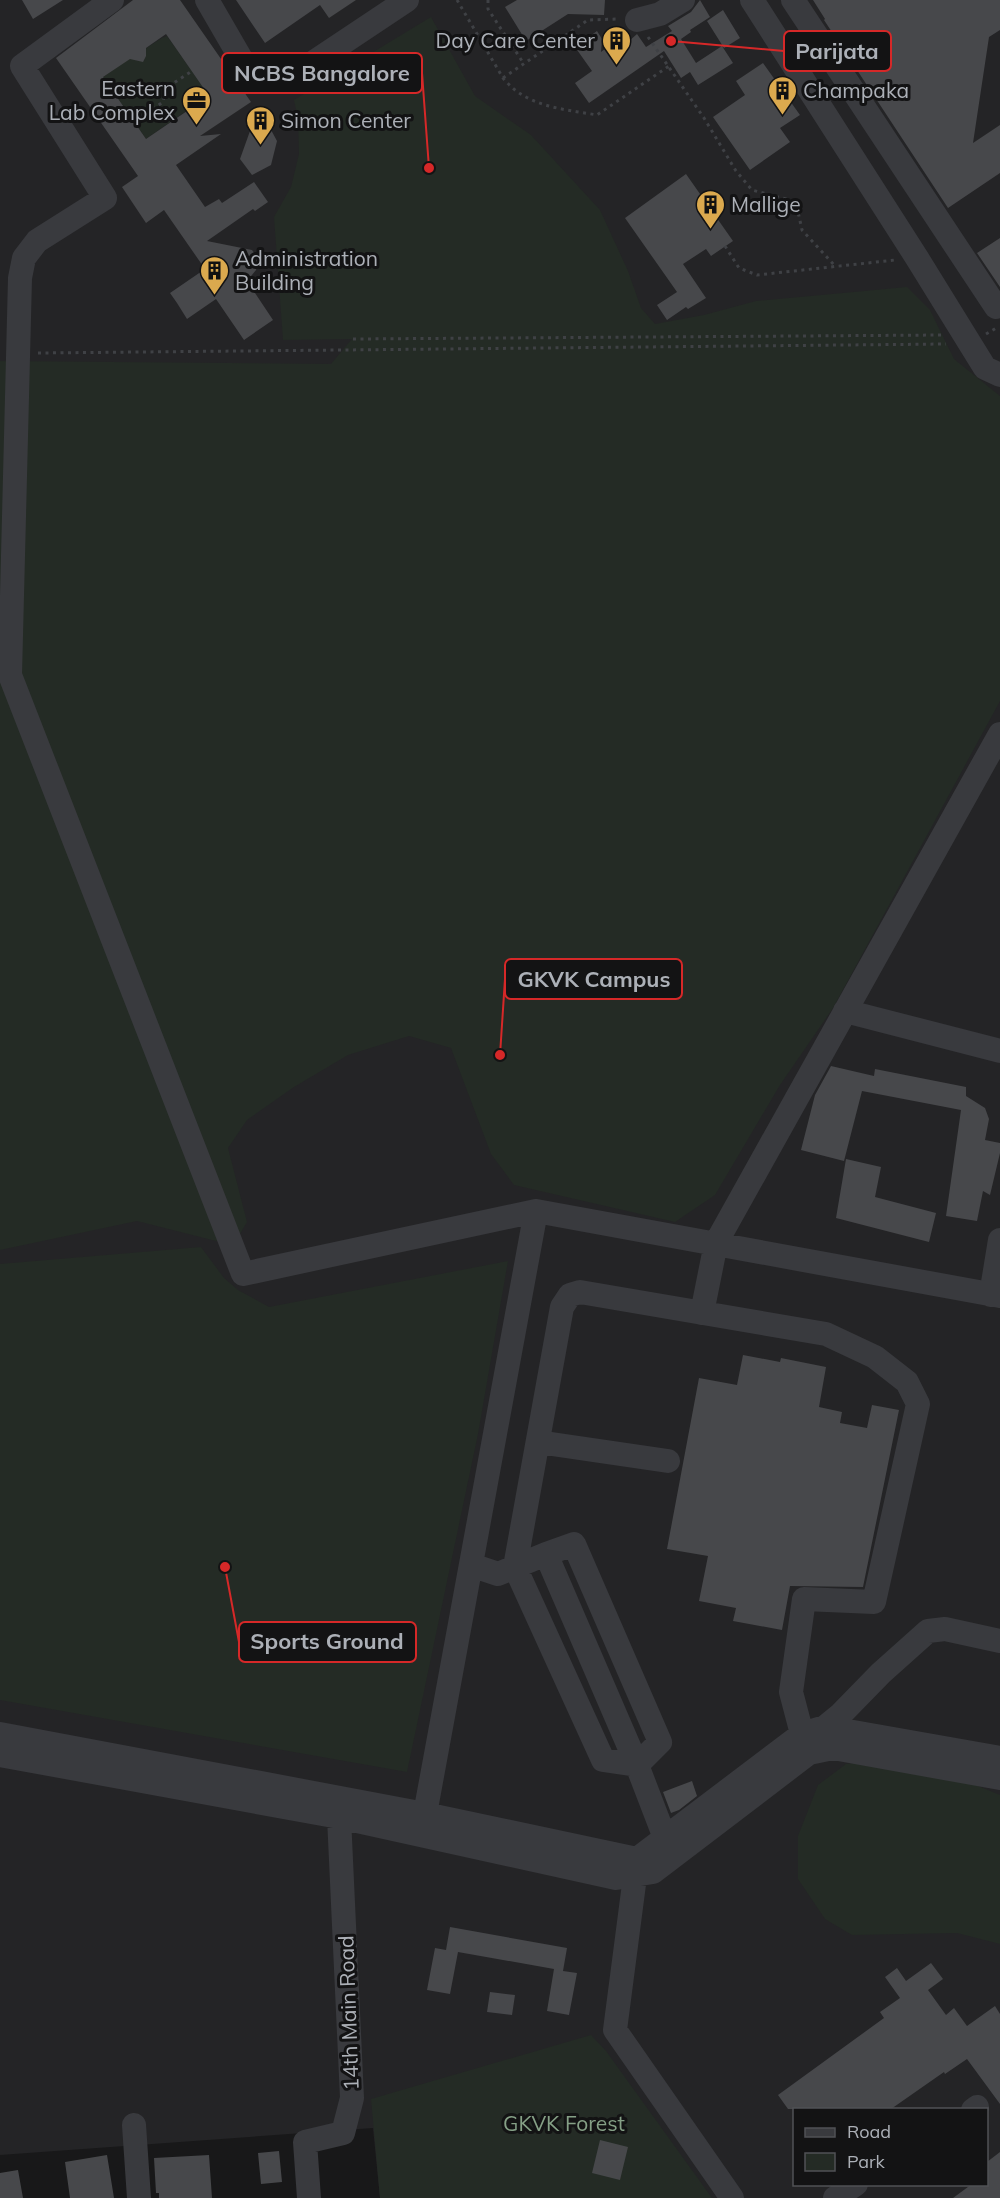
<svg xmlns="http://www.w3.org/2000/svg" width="1000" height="2198" font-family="Mulish,sans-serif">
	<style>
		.built { fill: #242426; fill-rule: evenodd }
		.green { fill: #242b25 }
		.building { fill: #47484b; fill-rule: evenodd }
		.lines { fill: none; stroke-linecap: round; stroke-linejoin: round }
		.path { stroke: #3f4145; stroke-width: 3; stroke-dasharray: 3 4.5; stroke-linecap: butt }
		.minor { stroke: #393a3e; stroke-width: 24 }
		.labels { text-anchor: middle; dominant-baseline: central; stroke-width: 6; stroke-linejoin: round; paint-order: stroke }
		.poi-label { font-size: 21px; fill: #acb0b7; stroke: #131314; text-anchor: start }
		.street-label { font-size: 21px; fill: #acb0b7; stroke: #131314 }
		.park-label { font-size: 21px; fill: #85a086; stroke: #131314 }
		.leader { fill: none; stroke: #d62828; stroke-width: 2 }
		.callout-dot { fill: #d62828; stroke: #131314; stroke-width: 2 }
		.callout { fill: #131314; stroke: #d62828; stroke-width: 2 }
		.callout-label { font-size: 22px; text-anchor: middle; font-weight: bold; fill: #acb0b7 }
	</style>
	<rect width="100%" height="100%" fill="#181819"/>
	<!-- built -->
	<path class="built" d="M0 0H1000V2198H380L373 2128 0 2155ZM794 2110H986V2184H794Z"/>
	<!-- green -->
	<path class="green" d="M431 17 475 96 531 135 600 210 628 271 641 308 655 324 704 315 756 301 907 287 930 310 954 359 1000 396V701L833 1008 780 1085 715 1195 675 1222 514 1185 491 1154 451 1048 409 1036 348 1055 294 1087 247 1120 228 1148 247 1222 237 1239 216 1241 137 1221 0 1250V361L331 364 352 339 283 340 274 217 291 187 299 154 298 118 294 100Z
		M167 36 209 95 146 139 103 77 133 56 137 61H144L146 54 143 50 162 38Z
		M201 1247 224 1278 238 1290 269 1307 508 1261 478 1434 407 1772 0 1700V1264Z
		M879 1760 946 1773 1000 1795V1944L957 1933 852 1935 825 1919 798 1879V1836L818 1785 846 1764Z
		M591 2035 606 2051 712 2198H380L371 2099Z"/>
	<!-- building -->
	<path class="building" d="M22 0H63L33 19Z
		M133 0H180L251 102 200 136 221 134 176 165 205 207 219 199 222 203 254 182 268 202 255 211 253 209 207 241 252 250 259 259 256 270 247 281 273 320 244 340 216 299 187 319 177 303 170 293 205 269 164 210 146 223 122 187 138 176 56 58ZM166 34 209 96 146 139 103 77 130 59 143 62 146 56V48Z
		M236 0H356L329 18 320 5 265 43Z
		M517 0H605L604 15 568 14 526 41 505 7Z
		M700 0 710 17 690 30 691 32 681 39 696 63 722 46 733 63 698 85 690 72 681 78 664 51 589 103 575 83 592 71 575 47 597 31 602 39 601 52 623 35 628 42 637 34 646 47 672 31 668 26 691 12Z
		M813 0H1000V30L989 37 973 143 1000 125V173L948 208 824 20 825 19Z
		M723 10 740 38 724 48 707 21Z
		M763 63 800 115 780 128 790 142 750 170 713 117 745 95 736 81Z
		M270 128 277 141 271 165 252 175 240 159 250 131Z
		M686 174 733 241 711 256 706 249 683 264 706 298 688 309 686 307 667 320 657 305 677 292 625 218Z
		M1000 238V287L977 253Z
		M831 1066 874 1076 875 1069 966 1087V1096L985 1108 989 1119 985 1140 1000 1143V1153L990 1195 983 1191 977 1221 946 1216 961 1110 862 1091 844 1161 801 1150 815 1095Z
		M846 1159 881 1167 875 1197 936 1213 929 1242 836 1218Z
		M743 1355 780 1362 781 1358 826 1367 819 1407 842 1412 840 1423 867 1428 872 1405 899 1410 863 1587 790 1586 782 1630 733 1621 736 1608 699 1601 708 1556 667 1549 699 1378 737 1385Z
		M692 1781 697 1796 679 1810 671 1813 663 1792Z
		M450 1927 567 1948 563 1971 577 1973 569 2015 547 2011 554 1969 458 1952 450 1994 427 1990 435 1948 446 1950Z
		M931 1963 943 1979 928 1990 946 2015 954 2008 967 2026 995 2006 1000 2014V2104L967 2059 945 2074 944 2072 891 2109H788L778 2095 884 2018 880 2012 900 1998 885 1977 897 1968 906 1981Z
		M490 1992 515 1995 512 2015 487 2012Z
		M600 2140 628 2147 620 2180 592 2173Z
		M279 2151 282 2182 261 2184 258 2153Z
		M1000 2152V2198H953L972 2184H987V2162Z
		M107 2155 114 2198H70L65 2162Z
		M209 2155 212 2198H159V2193H156L154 2158Z
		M18 2170 23 2198H0V2173Z"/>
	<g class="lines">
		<!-- path -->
		<path class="path" d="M457 0 503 78C526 107 563 109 597 115L669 66
			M488 0V9L524 64
			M648 37 704 118 736 171 752 190 786 199 794 205 799 216 802 230 835 266
			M503 78 588 20 618 19
			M134 122 163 102 166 88 192 71
			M725 246 739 268 757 275 895 260
			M986 334 998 327
			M353 339 943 335
			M38 353 946 344"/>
		<!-- minor -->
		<path class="minor" d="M112 0 22 66 105 198 37 241 24 258 20 278 10 675 243 1274 536 1211
			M207 0 251 76C267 85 276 82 293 76L407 0
			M752 0 917 258 985 368 1000 375
			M793 0 996 307
			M637 20 660 14 683 0
			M845 1011 1000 1051
			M991 1295 1000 1240
			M702 1313 716 1243 1000 734
			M538 1442 668 1461
			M546 1554 574 1544 660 1742 637 1765 603 1760 515 1567 562 1307 570 1295 580 1292 826 1334 875 1357 907 1382 918 1404 874 1602 804 1599 791 1692 802 1734
			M471 1565 498 1574 546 1554 637 1765 665 1838
			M825 1727 841 1714 881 1673 928 1631 945 1629 1000 1641
			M0 1734 425 1814 637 1859 802 1734 825 1727 1000 1758
			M0 1755 339 1817 616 1878 653 1872 809 1753 833 1748 1000 1778
			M425 1814 536 1211 1000 1296
			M637 1861 615 2030 732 2198
			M973 2110 977 2107
			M134 2125 139 2198
			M309 2198 305 2142 343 2133 352 2098 339 1817
			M835 2198 856 2184"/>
	</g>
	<!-- icons -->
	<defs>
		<symbol id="building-pin" viewBox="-11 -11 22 30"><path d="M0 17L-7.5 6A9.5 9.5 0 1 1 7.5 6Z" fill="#dba94e" stroke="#131314"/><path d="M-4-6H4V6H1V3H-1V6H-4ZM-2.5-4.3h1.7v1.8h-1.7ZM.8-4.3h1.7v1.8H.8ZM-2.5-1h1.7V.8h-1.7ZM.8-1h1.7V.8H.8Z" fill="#111"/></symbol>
		<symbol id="office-pin" viewBox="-11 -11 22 30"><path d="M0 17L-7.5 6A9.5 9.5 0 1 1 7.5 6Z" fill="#dba94e" stroke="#131314"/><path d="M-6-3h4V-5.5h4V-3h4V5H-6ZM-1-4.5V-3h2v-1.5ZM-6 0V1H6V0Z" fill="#111"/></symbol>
	</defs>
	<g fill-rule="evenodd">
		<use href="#building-pin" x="600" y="24" width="33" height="45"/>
		<use href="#building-pin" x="766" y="74" width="33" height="45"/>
		<use href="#office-pin" x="180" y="84" width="33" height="45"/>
		<use href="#building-pin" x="244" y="104" width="33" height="45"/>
		<use href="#building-pin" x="694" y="188" width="33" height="45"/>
		<use href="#building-pin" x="198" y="254" width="33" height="45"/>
	</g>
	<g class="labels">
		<!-- poi labels -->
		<g class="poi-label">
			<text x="595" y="40" text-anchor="end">Day Care Center</text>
			<text x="175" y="88" text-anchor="end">Eastern<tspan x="175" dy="24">Lab Complex</tspan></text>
			<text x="803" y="90">Champaka</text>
			<text x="281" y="120">Simon Center</text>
			<text x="731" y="204">Mallige</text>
			<text x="235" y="258">Administration<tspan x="235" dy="24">Building</tspan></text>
		</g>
		<!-- street labels -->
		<g class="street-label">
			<text transform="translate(348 2013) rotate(-92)">14th Main Road</text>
		</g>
		<!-- park labels -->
		<g class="park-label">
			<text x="564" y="2123">GKVK Forest</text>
		</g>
	</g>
	<!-- callouts -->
	<path class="leader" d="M671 41L784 51M429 168L422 73M500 1055L505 979M225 1567L239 1642"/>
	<g class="callout-dot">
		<circle cx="671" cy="41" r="6"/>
		<circle cx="429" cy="168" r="6"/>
		<circle cx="500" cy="1055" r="6"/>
		<circle cx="225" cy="1567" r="6"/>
	</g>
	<g class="callout">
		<rect x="784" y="31" width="107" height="40" rx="6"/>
		<rect x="222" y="53" width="200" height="40" rx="6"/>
		<rect x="505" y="959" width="177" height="40" rx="6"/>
		<rect x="239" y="1622" width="177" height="40" rx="6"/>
	</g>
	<g class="callout-label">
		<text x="837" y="59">Parijata</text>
		<text x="322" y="81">NCBS Bangalore</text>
		<text x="594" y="987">GKVK Campus</text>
		<text x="327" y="1649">Sports Ground</text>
	</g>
	<!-- legend -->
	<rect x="793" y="2108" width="195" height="78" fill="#131314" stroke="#505255" stroke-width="1.5"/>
	<rect x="805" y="2128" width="30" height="9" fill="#393a3e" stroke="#505255" stroke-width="1.5"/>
	<text x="847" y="2138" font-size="18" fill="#acb0b7">Road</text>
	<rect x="805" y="2153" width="30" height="18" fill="#242b25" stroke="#505255" stroke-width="1.5"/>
	<text x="847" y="2168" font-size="18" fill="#acb0b7">Park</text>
</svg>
